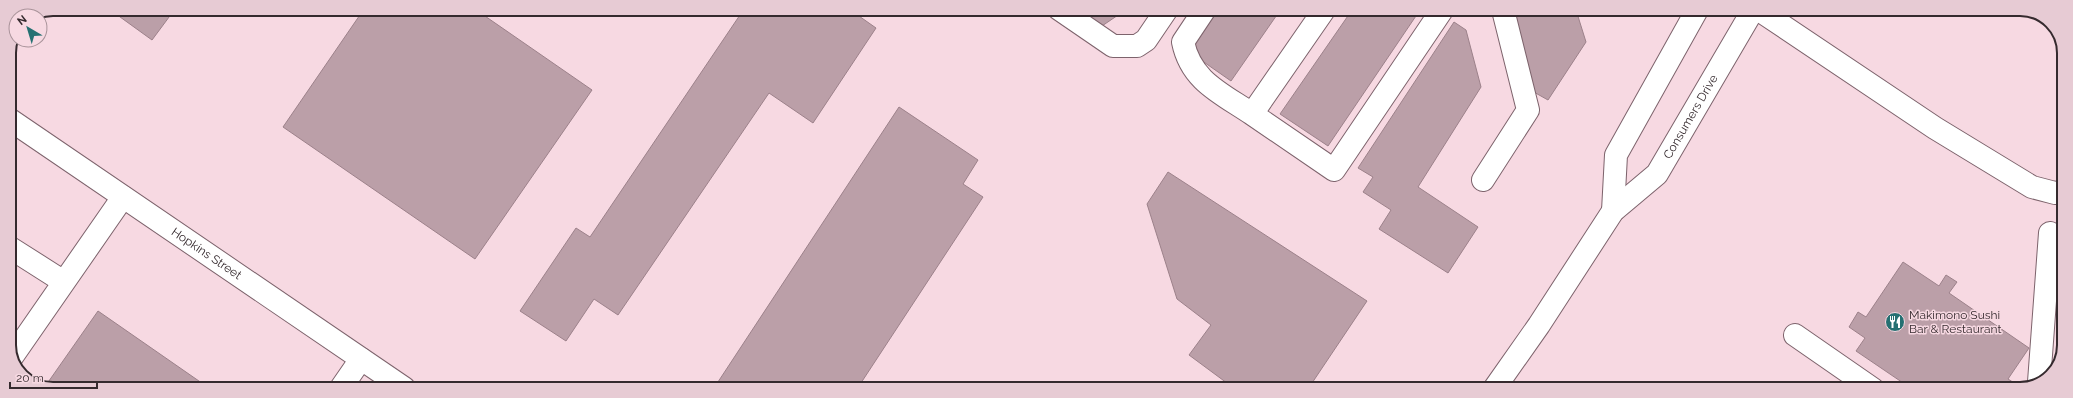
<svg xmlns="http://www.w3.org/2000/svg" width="2073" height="398" font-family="Raleway,sans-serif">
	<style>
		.building { fill: #bb9fa8; stroke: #9c818a }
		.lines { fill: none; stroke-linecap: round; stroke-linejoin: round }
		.minor-casing { stroke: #7d636c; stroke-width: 24 }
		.major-casing { stroke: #7d636c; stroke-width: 24 }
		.minor { stroke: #fff; stroke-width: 22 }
		.major { stroke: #fff; stroke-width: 22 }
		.labels { text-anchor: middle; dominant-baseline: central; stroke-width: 3; stroke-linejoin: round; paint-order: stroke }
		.street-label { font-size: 12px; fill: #352a2e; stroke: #f7d9e2 }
		.poi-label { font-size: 12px; fill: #352a2e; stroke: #f7d9e2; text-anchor: start }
		.rim { fill: none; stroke: #352a2e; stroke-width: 2 }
	</style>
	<rect width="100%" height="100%" fill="#f7d9e2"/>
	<!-- building -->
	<path class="building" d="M109 9H175L152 40Z
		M364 9H485L482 14 592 90 475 259 283 127Z
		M744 9H849L876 28 813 123 769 93 618 315 594 299 566 341 520 311 576 228 590 237Z
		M1071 9H1127L1099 28Z
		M1218 9H1281L1231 81 1198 58 1195 43Z
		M1352 10H1420L1328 146 1280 114Z
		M1514 10H1576L1586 42 1548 100 1532 91Z
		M1454 22 1466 30 1481 87 1418 187 1478 227 1448 273 1379 229 1391 210 1363 192 1373 177 1358 168Z
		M899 107 978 160 963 184 983 197 857 389 714 388Z
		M1168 172 1367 301 1308 389H1235L1189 355 1211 325 1177 299 1147 204Z
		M1903 262 1939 286 1946 275 1957 282 1949 293 2029 348 2008 379 2019 386 2017 389H1912L1856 351 1865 338 1849 327 1858 312 1866 317Z
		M98 311 209 388H44Z"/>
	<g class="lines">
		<defs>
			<path id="minor" d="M1059 9 1113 46H1137L1146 40 1167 9
				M1205 9 1183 42C1191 81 1221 93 1252 114L1324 10
				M1759 10 1935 128 2032 187 2055 193 2063 192
				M1252 114 1334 170 1442 10
				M1483 180 1528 110 1503 10
				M9 247 64 282
				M1795 335 1873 389
				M12 357 123 197
				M2039 382 2050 233
				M341 388 361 359"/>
			<g id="major">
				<path id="s1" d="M9 119 404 388"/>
				<path d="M1613 211 1616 155 1697 10"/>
				<path id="s2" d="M1494 389 1539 325 1613 211 1657 174 1753 10"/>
			</g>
		</defs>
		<!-- minor casing -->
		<use href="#minor" class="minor-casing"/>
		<!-- major casing -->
		<use href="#major" class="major-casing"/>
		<!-- minor -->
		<use href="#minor" class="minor"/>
		<!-- major -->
		<use href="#major" class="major"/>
	</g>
	<!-- icons -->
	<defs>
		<symbol id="restaurant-disc" viewBox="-11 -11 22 22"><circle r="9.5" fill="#257072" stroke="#f7d9e2"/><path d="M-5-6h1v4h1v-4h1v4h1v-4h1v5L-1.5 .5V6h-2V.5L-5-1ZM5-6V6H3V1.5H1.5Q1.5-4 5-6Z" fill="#fff"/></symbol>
	</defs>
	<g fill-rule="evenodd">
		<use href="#restaurant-disc" x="1884" y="311" width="22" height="22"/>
	</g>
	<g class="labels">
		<!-- street labels -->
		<g class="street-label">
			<text stroke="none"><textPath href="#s2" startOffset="338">Consumers Drive</textPath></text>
			<text stroke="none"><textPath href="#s1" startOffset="239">Hopkins Street</textPath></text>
		</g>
		<!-- poi labels -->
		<g class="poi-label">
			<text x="1909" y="315">Makimono Sushi<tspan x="1909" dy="14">Bar &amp; Restaurant</tspan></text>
		</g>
	</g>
	<!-- crop -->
	<path d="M0 0H2073V398H0ZM53 16H2020A37 37 0 0 1 2057 53V345A37 37 0 0 1 2020 382H53A37 37 0 0 1 16 345V53A37 37 0 0 1 53 16Z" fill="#e7cbd4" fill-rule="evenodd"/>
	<path class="rim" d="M53 16H2020A37 37 0 0 1 2057 53V345A37 37 0 0 1 2020 382H53A37 37 0 0 1 16 345V53A37 37 0 0 1 53 16Z"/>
	<!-- north arrow -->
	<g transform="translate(28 28) rotate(322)"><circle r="19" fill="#f7d9e2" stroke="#a9939a"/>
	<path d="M0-3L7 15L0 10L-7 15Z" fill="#257072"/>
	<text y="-6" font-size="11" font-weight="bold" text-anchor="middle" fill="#352a2e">N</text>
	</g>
	<!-- scale -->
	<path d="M10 382v6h87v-6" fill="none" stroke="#352a2e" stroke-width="2"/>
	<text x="16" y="382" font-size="12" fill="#352a2e" stroke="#f7d9e2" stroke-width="3" paint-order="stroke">20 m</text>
</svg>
